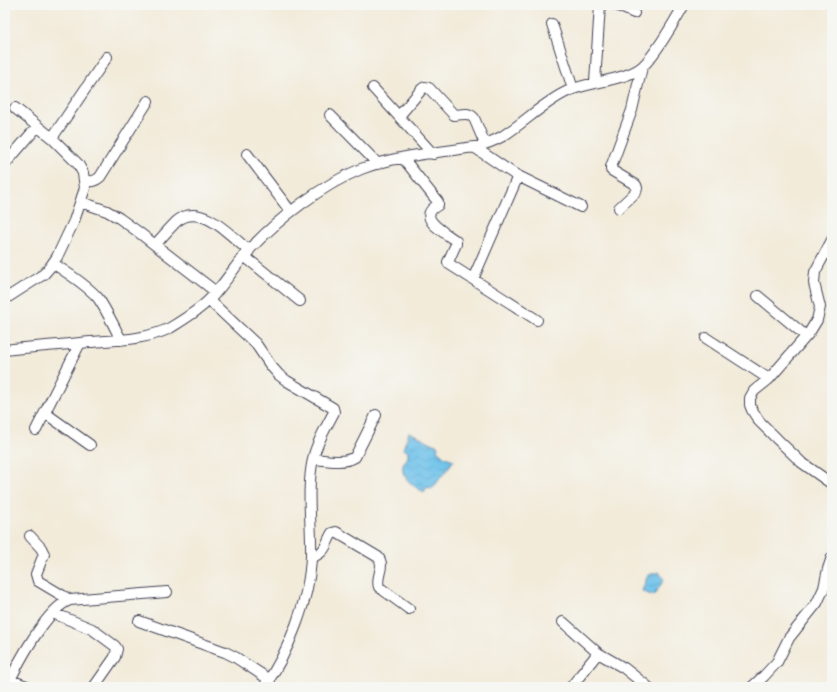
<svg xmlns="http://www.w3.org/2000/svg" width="837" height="692" font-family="'Playpen Sans',sans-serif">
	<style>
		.water { fill: url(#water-waves); stroke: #487293 }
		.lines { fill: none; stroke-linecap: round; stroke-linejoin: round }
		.minor-casing { stroke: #414053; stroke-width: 12 }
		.minor { stroke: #fff; stroke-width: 10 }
	</style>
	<defs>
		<pattern id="water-waves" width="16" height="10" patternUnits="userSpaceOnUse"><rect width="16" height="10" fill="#6fc2eb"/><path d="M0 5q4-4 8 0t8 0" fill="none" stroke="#60a6ca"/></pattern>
	</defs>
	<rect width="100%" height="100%" fill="#f6f6f2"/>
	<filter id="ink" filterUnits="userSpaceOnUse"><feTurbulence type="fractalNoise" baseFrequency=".025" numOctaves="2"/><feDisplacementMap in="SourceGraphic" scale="8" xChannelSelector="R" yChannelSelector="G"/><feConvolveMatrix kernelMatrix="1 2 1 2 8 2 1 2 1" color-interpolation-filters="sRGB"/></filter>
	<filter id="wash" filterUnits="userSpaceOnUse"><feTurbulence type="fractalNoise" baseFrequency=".012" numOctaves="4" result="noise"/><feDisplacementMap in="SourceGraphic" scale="16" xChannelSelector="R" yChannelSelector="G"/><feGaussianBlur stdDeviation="0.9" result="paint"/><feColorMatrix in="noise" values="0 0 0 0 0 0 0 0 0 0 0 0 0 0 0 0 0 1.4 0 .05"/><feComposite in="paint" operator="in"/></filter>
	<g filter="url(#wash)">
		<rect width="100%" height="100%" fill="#f2ebda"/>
		<!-- water -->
		<path class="water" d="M409 432 438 446 437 450 445 457 454 460 432 489 427 487 424 492C415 487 400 478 403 465 404 463 407 459 408 457V451L403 449Z
			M659 572 664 580 653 596 642 591 648 575Z"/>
	</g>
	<g filter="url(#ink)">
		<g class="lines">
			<defs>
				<path id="minor" d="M616 5 634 13
					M552 24 573 89
					M595 82 600 5
					M373 88 433 154
					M330 115 378 164
					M399 116 422 89 425 87 429 88 454 115C462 115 467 111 474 118L485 144
					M52 138 107 57
					M474 147 514 174 581 207
					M247 154 291 212
					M403 158 438 202V205C414 218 446 233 456 241V244L448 262 449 264 537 320
					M5 164 37 127
					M84 180C91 182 94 182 100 177L148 101
					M81 202 107 211 119 218 137 231 216 292
					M619 208 636 192 637 188 636 185 611 170V167L632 110 642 67
					M832 240 815 272 814 283 820 307 817 320 809 333 769 379 754 391 750 398V405L752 410 759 421 778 440 801 462 832 484
					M155 245C162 237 169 229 176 222 200 200 231 236 249 251
					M244 256 300 301
					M53 263C68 274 86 284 98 298 107 311 114 326 121 340
					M473 279 518 176
					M758 296 806 336
					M5 299 44 274 50 267 57 257 74 221 85 188 83 173 78 164 52 138 15 108
					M209 300 256 344 271 366 279 375 287 381 333 408 334 412C327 426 316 443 313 459 306 490 312 525 311 556 310 598 288 654 264 687
					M706 338 769 379
					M5 350C33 347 61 345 90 342 116 340 146 340 170 328 183 320 198 311 209 300 224 285 235 266 249 250 278 219 322 185 361 169 397 155 437 153 474 147 484 145 494 141 503 136 525 122 544 102 568 91 590 81 626 81 643 66 657 53 674 22 684 5
					M45 413 90 445
					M36 430 80 343
					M313 459C326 460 343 464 355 457L376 415
					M30 536 41 548 44 554 36 574 38 581 70 600
					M311 558C327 551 324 547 332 533L336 532 378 557C386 566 375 577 379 587L409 609
					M53 613 92 629 115 646 117 649 115 657 94 687
					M139 621 225 652 235 657 270 680
					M563 622 598 653 624 668 648 687
					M10 680 29 687
					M7 687C17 664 47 608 70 600L167 592
					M571 687 598 653
					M752 687 764 676 777 662 789 638 817 603 824 588 828 569 832 557"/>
			</defs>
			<!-- minor casing -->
			<use href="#minor" class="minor-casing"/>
			<!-- minor -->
			<use href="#minor" class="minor"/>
		</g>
	</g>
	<!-- margin -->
	<rect width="837" height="692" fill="none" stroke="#f6f6f2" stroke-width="20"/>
</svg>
